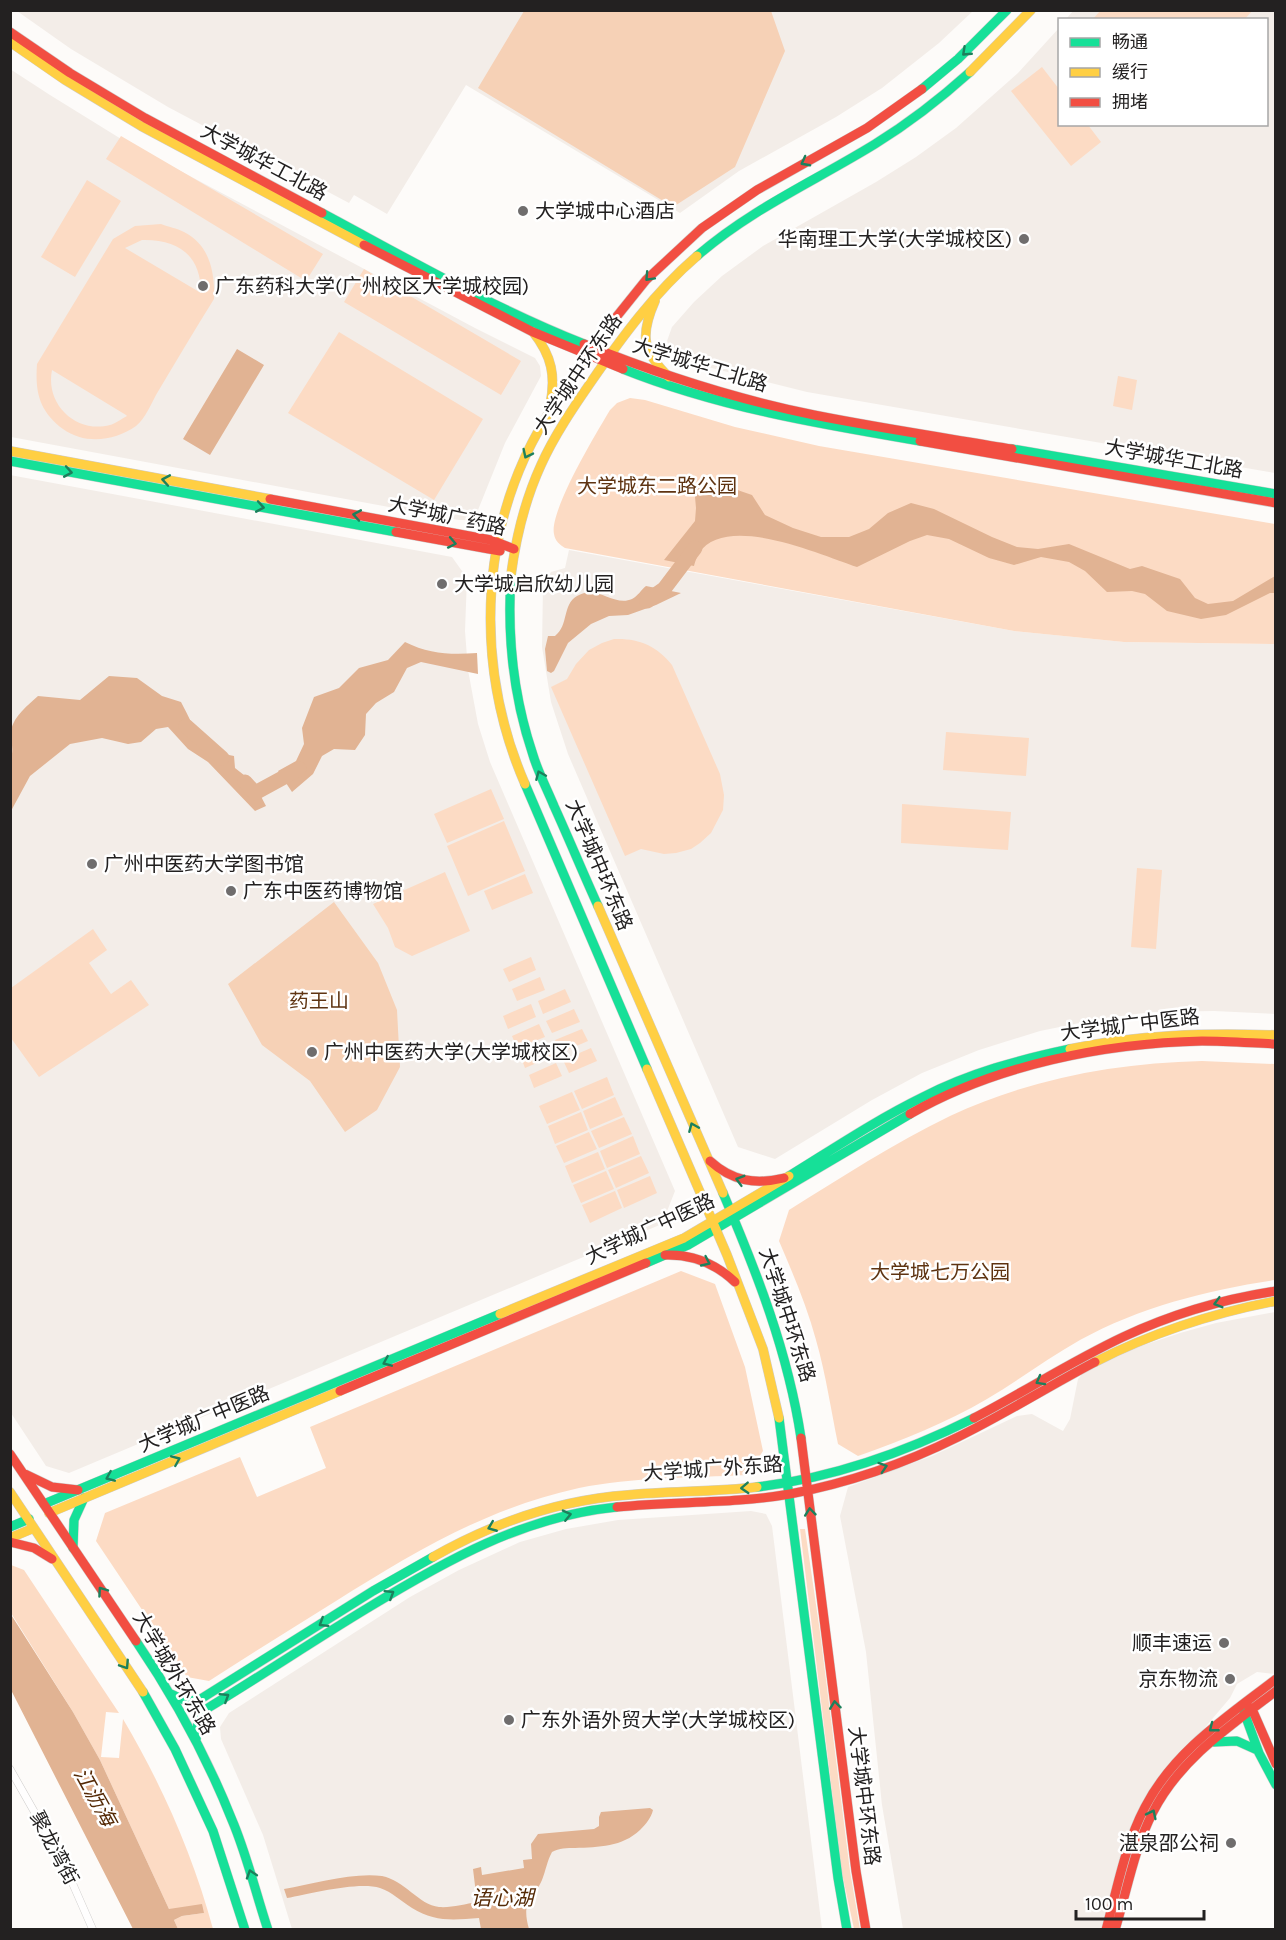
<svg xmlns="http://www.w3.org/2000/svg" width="1286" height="1940" font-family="Karla,'Noto Sans SC',sans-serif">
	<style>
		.built { fill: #f3ede8 }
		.green { fill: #fcdbc4; fill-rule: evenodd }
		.forest { fill: #f6d1b6 }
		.water { fill: #e1b393 }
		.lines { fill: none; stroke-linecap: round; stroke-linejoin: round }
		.river { stroke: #e1b393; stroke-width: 15 }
		.street-casing { stroke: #cecccb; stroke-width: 8 }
		.fast-casing { stroke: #cecccb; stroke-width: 10 }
		.slow-casing { stroke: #cecccb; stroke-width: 10 }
		.jam-casing { stroke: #cecccb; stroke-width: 10 }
		.street { stroke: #fffefe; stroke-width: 7 }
		.fast { stroke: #16e098; stroke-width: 9 }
		.slow { stroke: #ffcf43; stroke-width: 9 }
		.jam { stroke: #f24e42; stroke-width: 9 }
		.oneway { stroke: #1c805c }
		.poi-dot { fill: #6f6d6d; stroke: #fff; stroke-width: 2 }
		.labels { text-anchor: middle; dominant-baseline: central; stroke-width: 5; stroke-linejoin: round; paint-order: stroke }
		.street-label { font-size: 20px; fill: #232121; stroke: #fff }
		.poi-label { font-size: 20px; fill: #232121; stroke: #fff; text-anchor: start }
		.park-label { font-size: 20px; fill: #5f3412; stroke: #fff }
		.water-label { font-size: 21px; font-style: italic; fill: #542905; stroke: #fff }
	</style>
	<rect width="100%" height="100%" fill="#fdfbf9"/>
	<!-- built -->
	<path class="built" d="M1074 10 1275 11V473L807 392 704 366 681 358 672 353 667 341 672 327 694 302 722 276 763 246 876 182 916 157 956 128 1018 73 1059 28 1060 124H1266V20L1066 19Z
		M17 11H973L939 43 882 88 836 117 739 171 680 213 466 85 387 214 354 195 349 203 168 107 71 49Z
		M10 69 50 95 126 142 475 328 535 358 540 366 541 376 505 443 476 515 466 520H459L11 437Z
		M10 475 452 557 467 578 465 631 468 670 478 724 490 762 675 1191 662 1224 69 1473 46 1466 11 1413Z
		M569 550 1014 631 1124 642 1275 644V1014L1214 1011 1151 1012 1099 1019 1040 1031 979 1050 922 1073 872 1100 775 1159 738 1147 568 754 551 702 542 647 543 586 551 572 565 568Z
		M1275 1312V1674L1257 1672 1237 1684 1230 1698 1152 1790 1102 1929H903L882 1805 866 1652 840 1516 848 1487 932 1456 1017 1416 1032 1414 1063 1431 1070 1419 1078 1379 1085 1371 1141 1346 1180 1333 1216 1323Z
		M751 1511 766 1514 772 1526 822 1929H292L263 1835 221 1739 220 1727 229 1713 410 1597 459 1570 520 1542 566 1529 618 1520Z"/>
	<!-- green -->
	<path class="green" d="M1100 11V10L1252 11 1245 19H1093Z
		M1042 67 1059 89 1060 124 1088 125 1101 142 1071 166 1011 91Z
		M121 136 323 254 306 281 106 159Z
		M87 180 121 201 75 277 41 257Z
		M161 224C168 227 177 228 184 232 210 245 215 273 214 299 194 331 175 363 156 395 151 404 145 419 136 426 115 441 85 445 63 429 39 411 35 392 37 364L113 239 135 226ZM142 240C178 239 201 255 201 293L125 248ZM52 370 126 415 127 416C121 419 115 424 110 425 76 434 45 404 52 370Z
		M364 269 521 361 501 395 344 302Z
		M339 332 483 419 434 500 288 413Z
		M1118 376 1137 380 1132 410 1113 406Z
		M630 398 645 400 735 427 819 446 1275 524V644L1124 642 1014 631 565 548C560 545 555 541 554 534 549 511 597 432 610 410L617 403Z
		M614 639C639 638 657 646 672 665L720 774 724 795 723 810 711 833 700 843 691 849 676 853 664 854 641 849 625 856 551 687 567 679 576 664 589 650 602 643Z
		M946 732 1029 738 1026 776 943 770Z
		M491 789 504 819 447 843 434 814Z
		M902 804 1011 812 1008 850 901 843Z
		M504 821 525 871 468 896 447 846Z
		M1137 868 1162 870 1156 949 1131 947Z
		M445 872 470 931 412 956 395 947 388 928 373 904Z
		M525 874 533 893 492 910 484 891Z
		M93 929 107 950 89 963 111 994 131 980 149 1005 39 1077 11 1038V988Z
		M531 957 536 970 509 982 503 969Z
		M540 977 545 990 517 1001 512 989Z
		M565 989 571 1002 543 1014 538 1001Z
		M531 1004 536 1017 508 1029 503 1016Z
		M574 1009 580 1022 552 1033 546 1021Z
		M539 1024 545 1037 517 1048 512 1036Z
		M582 1029 588 1041 560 1053 555 1040Z
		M548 1044 553 1056 525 1068 520 1055Z
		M591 1048 597 1061 569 1073 563 1060Z
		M1202 1061 1275 1064V1280C1208 1290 1140 1307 1080 1340 1048 1358 1019 1380 987 1399 946 1423 903 1440 858 1456L838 1444C831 1410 826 1375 816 1340 807 1306 793 1274 779 1241L789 1210C842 1177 894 1143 950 1116 1029 1079 1115 1063 1202 1061Z
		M556 1063 562 1076 534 1088 529 1075Z
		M607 1077 614 1095 582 1109 574 1091Z
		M572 1092 580 1110 547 1124 539 1106Z
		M615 1097 623 1115 590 1129 583 1111Z
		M581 1112 588 1130 555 1144 548 1126Z
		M624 1117 632 1134 599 1148 591 1131Z
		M589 1132 597 1149 564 1163 556 1146Z
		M633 1136 640 1154 607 1168 600 1151Z
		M598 1152 605 1169 572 1183 565 1166Z
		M641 1156 649 1173 616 1188 608 1170Z
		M606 1171 614 1189 581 1203 573 1185Z
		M650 1176 657 1193 624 1208 617 1190Z
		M615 1191 622 1208 590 1223 582 1205Z
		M681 1271 715 1284 745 1367 763 1451 747 1475C691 1478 633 1477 579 1488 487 1508 414 1552 336 1601 294 1627 251 1654 209 1681L187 1677 96 1541 105 1513 240 1457 257 1497 326 1468 310 1427Z
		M800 1529H805L820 1632 850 1871 860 1929H854L842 1873Z
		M11 1565 24 1570 119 1713 106 1712 101 1757 119 1758 123 1719C162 1785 193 1855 213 1929H178L174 1920 182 1916 204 1913 169 1909 100 1760 73 1712 11 1613Z"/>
	<!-- forest -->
	<path class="forest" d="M524 11H771L785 51 735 167 673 207 478 88Z
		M334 902 378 963 397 1010 400 1067 377 1110 345 1132 310 1081 262 1045 228 984Z"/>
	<!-- water -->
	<path class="water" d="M237 349 264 365 210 455 183 439Z
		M711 481 752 495 765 515 793 528 821 537H849L869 529 888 513 911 503 934 509 992 537 1017 547 1038 549 1069 544 1130 569 1142 566 1180 579 1195 598 1208 604 1233 601 1275 576V593H1270L1226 615 1201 619 1167 611 1145 594 1132 591 1107 592 1085 571 1069 562 1041 557 1014 565 989 558 949 539 927 535 910 541 857 567C821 555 726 512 699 553 697 556 695 562 694 566L664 560 695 521 696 508 694 486Z
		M646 586 681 593 656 605 628 615 609 616 591 624 568 643 554 671 551 673 547 671 545 649 548 636H555C569 625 562 605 577 596 597 584 614 607 632 599 638 596 641 590 646 586Z
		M405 642C429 654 451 655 477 653L478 674 421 662 407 668 394 692 376 703 366 714 365 735 355 750 334 749 322 756 313 774 292 792 278 771 296 761 304 744 302 728 314 697 339 688 359 668 388 660Z
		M109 676 137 678 162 696 181 702C196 730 200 750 234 756L235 768 254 783 266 806 255 811 208 762 188 749 168 727 156 729 141 742 128 744 102 738 70 744 30 776 11 811 10 760C15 750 10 740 11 730 14 716 28 705 38 696L80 700Z
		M10 1613 73 1712 100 1760 169 1909 202 1904 204 1913 182 1916 174 1920 178 1929H133L11 1690Z
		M650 1808 653 1810C651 1818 646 1824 640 1830 622 1847 599 1847 575 1848 567 1848 559 1848 552 1852 547 1861 546 1870 542 1880 532 1902 521 1901 529 1929H481L479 1918C453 1920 434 1922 412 1908 401 1901 392 1892 380 1888 358 1881 310 1894 287 1898L284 1889C313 1884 353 1872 382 1876 404 1880 419 1905 439 1907 451 1908 465 1904 477 1902L473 1869 481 1867 482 1875 524 1868 523 1860 532 1859 531 1844 538 1834 594 1829 599 1826V1817L601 1812Z"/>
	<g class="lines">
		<!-- river -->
		<path class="river" d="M647 601 664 589 695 548
			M186 726 222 758
			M245 782 255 793 299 769"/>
		<defs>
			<path id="street" d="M10 1769 64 1864 93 1930"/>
			<path id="fast" d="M922 89 958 59 1007 10
				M322 213C408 259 493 308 584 344
				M697 256C751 209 815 181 875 144 909 123 940 99 970 72
				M623 369C718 407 819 424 920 441
				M1012 449 1276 494
				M10 461 396 532
				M511 575C507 637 513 696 533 755 538 772 547 789 554 806 569 839 583 873 598 906
				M525 784 647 1069
				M789 1176C833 1149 876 1120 923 1097 970 1073 1018 1060 1070 1049
				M723 1193C757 1273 788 1352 801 1438
				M646 1263 688 1245 910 1114
				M779 1418 838 1878 847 1930
				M757 1487C833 1478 906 1452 974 1418
				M44 1504 500 1314
				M10 1527 29 1519
				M73 1548 74 1520 84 1498
				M136 1641C174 1697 207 1757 232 1820 247 1855 256 1894 268 1930
				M143 1692 175 1749 213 1831 245 1930
				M169 1693 186 1701 199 1700 373 1591 433 1557
				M1244 1712 1259 1753 1276 1785
				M196 1740 198 1721 208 1708C261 1676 313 1641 366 1609 445 1561 524 1516 617 1507
				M1214 1742 1237 1741 1257 1750"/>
			<path id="slow" d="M10 42 65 80 141 126 364 245
				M970 72 1031 10
				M655 301C640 335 642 351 669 377
				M533 332C552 356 556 376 550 406
				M10 451 270 499
				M511 575C516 537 525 500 541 465 554 436 573 408 591 382 622 337 655 292 697 256
				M525 784C480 680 478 560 525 457 544 416 571 378 597 341
				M598 906 723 1193
				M1070 1049C1138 1034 1206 1033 1276 1035
				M647 1069 727 1255 763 1349 779 1418
				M500 1314 684 1238 789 1176
				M1095 1362C1152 1333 1213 1313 1276 1301
				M10 1492 143 1692
				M49 1513 340 1391
				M10 1538 34 1528
				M433 1557C493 1523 559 1500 628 1495 671 1491 714 1492 757 1487"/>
			<path id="jam" d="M10 32 70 73 145 118 322 213
				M364 245 533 332 623 369
				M597 341 646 280 702 228 757 190 867 128 922 89
				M584 344C658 374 735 399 814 415 879 428 946 438 1012 449
				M920 441 1276 503
				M270 499 491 540 514 549
				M396 532 500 551
				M910 1114C995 1065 1105 1043 1202 1041 1227 1041 1252 1043 1276 1044
				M710 1161C732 1181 755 1185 784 1178
				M665 1255C693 1254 715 1263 735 1282
				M340 1391 646 1263
				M974 1418C1024 1392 1072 1361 1123 1337 1172 1314 1223 1299 1276 1291
				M801 1438 856 1871 866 1930
				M10 1454 136 1641
				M25 1474 52 1487 78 1490
				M617 1507C675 1501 733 1504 790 1494 848 1483 906 1463 958 1437 1005 1414 1049 1386 1095 1362
				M10 1542 34 1548 52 1559
				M1249 1707 1252 1709 1276 1764
				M1106 1930C1117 1889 1125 1845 1145 1807 1174 1751 1228 1716 1276 1679
				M1115 1930C1127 1891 1134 1849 1153 1812 1180 1759 1230 1726 1276 1691"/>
		</defs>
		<!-- street casing -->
		<use href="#street" class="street-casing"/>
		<!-- fast casing -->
		<use href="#fast" class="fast-casing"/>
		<!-- slow casing -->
		<use href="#slow" class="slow-casing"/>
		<!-- jam casing -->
		<use href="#jam" class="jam-casing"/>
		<!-- street -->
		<use href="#street" class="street"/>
		<!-- fast -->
		<use href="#fast" class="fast"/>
		<!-- slow -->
		<use href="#slow" class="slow"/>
		<!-- jam -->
		<use href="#jam" class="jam"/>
	</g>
	<!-- one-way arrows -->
	<defs><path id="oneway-chevron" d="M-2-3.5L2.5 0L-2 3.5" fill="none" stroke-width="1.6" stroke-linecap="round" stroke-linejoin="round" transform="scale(1.5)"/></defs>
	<g class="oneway">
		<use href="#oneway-chevron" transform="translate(966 52) rotate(137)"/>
		<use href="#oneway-chevron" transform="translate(805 162) rotate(152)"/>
		<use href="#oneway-chevron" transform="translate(649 277) rotate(133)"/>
		<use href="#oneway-chevron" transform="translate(527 454) rotate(116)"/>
		<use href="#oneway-chevron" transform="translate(68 472) rotate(10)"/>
		<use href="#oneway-chevron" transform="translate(166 480) rotate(-170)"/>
		<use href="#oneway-chevron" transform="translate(260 507) rotate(10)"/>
		<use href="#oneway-chevron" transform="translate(357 515) rotate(-170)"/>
		<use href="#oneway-chevron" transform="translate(452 543) rotate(11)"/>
		<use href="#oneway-chevron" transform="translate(540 775) rotate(-113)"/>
		<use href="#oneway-chevron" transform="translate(693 1127) rotate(-113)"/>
		<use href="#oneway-chevron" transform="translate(740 1180) rotate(-164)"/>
		<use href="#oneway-chevron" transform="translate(706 1262) rotate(25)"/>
		<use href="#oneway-chevron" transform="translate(1218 1303) rotate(164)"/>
		<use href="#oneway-chevron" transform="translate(387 1362) rotate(157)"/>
		<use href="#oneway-chevron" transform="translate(1040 1381) rotate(151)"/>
		<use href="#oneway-chevron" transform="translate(176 1460) rotate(-23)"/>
		<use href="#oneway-chevron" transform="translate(883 1467) rotate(-18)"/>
		<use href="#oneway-chevron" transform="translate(110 1477) rotate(157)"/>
		<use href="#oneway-chevron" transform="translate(745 1488) rotate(177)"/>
		<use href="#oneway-chevron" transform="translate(810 1512) rotate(-96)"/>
		<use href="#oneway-chevron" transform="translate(567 1515) rotate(-13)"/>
		<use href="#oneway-chevron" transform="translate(492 1527) rotate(158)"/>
		<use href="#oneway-chevron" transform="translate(102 1591) rotate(-125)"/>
		<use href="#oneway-chevron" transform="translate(390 1594) rotate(-32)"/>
		<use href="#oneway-chevron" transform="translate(323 1623) rotate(148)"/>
		<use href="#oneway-chevron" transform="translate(125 1665) rotate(57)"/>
		<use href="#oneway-chevron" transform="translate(225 1697) rotate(-32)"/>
		<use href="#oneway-chevron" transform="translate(835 1705) rotate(-97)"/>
		<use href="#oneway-chevron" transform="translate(1213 1728) rotate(142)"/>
		<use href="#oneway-chevron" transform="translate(1152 1814) rotate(-64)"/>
		<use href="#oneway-chevron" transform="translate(251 1874) rotate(-108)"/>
	</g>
	<!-- markers -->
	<g class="poi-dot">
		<circle cx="523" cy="211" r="6"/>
		<circle cx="1024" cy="239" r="6"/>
		<circle cx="203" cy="286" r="6"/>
		<circle cx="442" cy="584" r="6"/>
		<circle cx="92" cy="864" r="6"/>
		<circle cx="231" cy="891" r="6"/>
		<circle cx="312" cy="1052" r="6"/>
		<circle cx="1224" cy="1643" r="6"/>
		<circle cx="1230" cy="1679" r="6"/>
		<circle cx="509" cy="1720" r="6"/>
		<circle cx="1231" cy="1843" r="6"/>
	</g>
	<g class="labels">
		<!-- street labels -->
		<g class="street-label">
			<text transform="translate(264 162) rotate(28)">大学城华工北路</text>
			<text transform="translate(700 365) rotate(17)">大学城华工北路</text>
			<text transform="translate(578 374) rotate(-56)">大学城中环东路</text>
			<text transform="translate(1174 459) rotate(10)">大学城华工北路</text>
			<text transform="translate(447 516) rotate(12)">大学城广药路</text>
			<text transform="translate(599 865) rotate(67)">大学城中环东路</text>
			<text transform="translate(1130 1025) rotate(-7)">大学城广中医路</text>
			<text transform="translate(650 1229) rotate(-25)">大学城广中医路</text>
			<text transform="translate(787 1315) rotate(72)">大学城中环东路</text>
			<text transform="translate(204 1419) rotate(-23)">大学城广中医路</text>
			<text transform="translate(713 1469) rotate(-4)">大学城广外东路</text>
			<text transform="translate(174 1673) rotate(59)">大学城外环东路</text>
			<text transform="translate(864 1796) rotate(83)">大学城中环东路</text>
			<text transform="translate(54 1848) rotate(62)">聚龙湾街</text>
		</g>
		<!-- poi labels -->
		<g class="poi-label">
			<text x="535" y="211">大学城中心酒店</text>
			<text x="1012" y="239" text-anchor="end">华南理工大学(大学城校区)</text>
			<text x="215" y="286">广东药科大学(广州校区大学城校园)</text>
			<text x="454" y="584">大学城启欣幼儿园</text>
			<text x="104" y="864">广州中医药大学图书馆</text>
			<text x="243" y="891">广东中医药博物馆</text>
			<text x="324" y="1052">广州中医药大学(大学城校区)</text>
			<text x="1212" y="1643" text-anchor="end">顺丰速运</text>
			<text x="1218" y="1679" text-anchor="end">京东物流</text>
			<text x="521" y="1720">广东外语外贸大学(大学城校区)</text>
			<text x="1219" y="1843" text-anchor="end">湛泉邵公祠</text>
		</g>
		<!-- park labels -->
		<g class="park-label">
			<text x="657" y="486">大学城东二路公园</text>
			<text x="319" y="1001">药王山</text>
			<text x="940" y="1272">大学城七万公园</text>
		</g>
		<!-- water labels -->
		<g class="water-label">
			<text transform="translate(95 1797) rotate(61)">江沥海</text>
			<text x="502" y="1898">语心湖</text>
		</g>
	</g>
	<!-- border -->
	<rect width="1286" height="1940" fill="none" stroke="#232121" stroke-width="24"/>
	<!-- legend -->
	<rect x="1058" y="18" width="210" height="108" fill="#ffffff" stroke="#a7a6a6" stroke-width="1.5"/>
	<rect x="1070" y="38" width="30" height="9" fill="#16e098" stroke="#a7a6a6" stroke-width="1.5"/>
	<text x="1112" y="48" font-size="18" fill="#232121">畅通</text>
	<rect x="1070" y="68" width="30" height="9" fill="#ffcf43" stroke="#a7a6a6" stroke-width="1.5"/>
	<text x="1112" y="78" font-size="18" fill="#232121">缓行</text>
	<rect x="1070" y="98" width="30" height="9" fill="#f24e42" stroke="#a7a6a6" stroke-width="1.5"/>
	<text x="1112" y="108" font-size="18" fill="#232121">拥堵</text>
	<!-- scale -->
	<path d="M1076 1910v9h128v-9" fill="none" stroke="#232121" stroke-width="3"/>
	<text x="1085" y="1910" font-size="18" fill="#232121" stroke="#ffffff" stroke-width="4.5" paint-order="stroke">100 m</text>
</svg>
